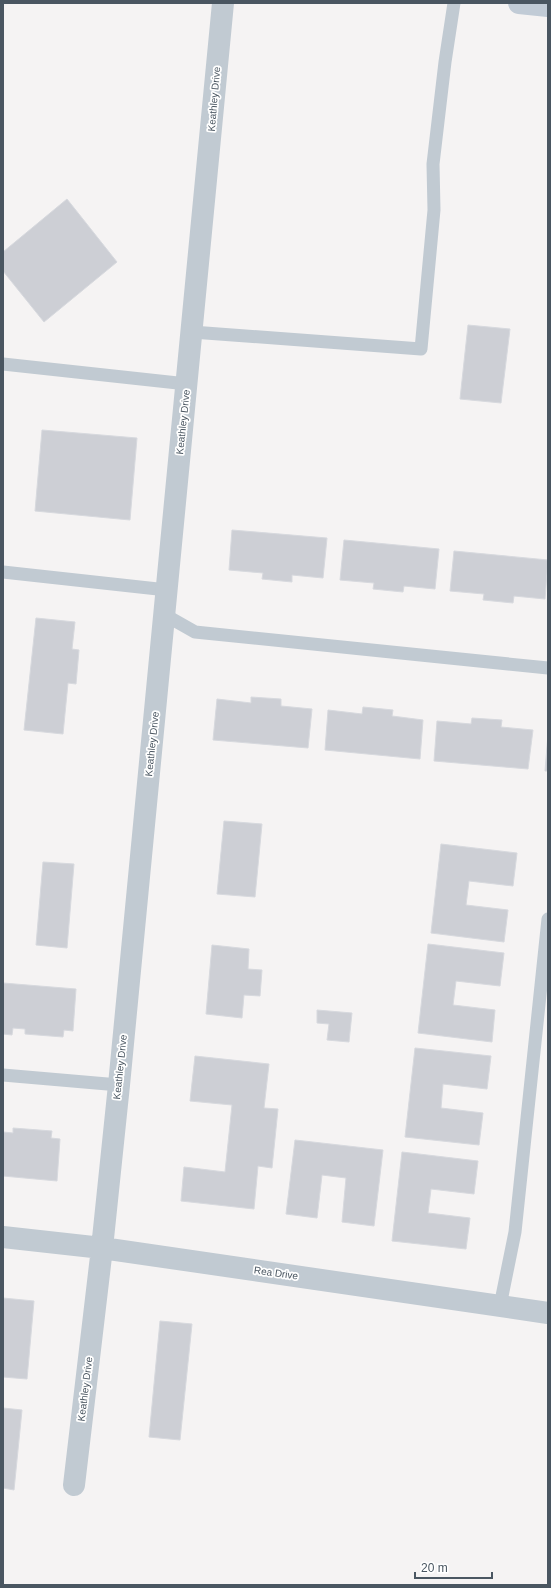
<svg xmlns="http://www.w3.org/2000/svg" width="551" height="1588" font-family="Helvetica,sans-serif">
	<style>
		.building { fill: #cdcfd5; stroke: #d7d9de }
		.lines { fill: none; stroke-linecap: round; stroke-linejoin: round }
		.lane { stroke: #c1cad2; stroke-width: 13 }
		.street { stroke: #c1cad2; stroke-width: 22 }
		.secondary { stroke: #c1cbd6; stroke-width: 22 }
		.labels { text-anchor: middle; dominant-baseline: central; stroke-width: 3.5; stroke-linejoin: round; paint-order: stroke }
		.street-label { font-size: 10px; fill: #4a5661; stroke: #fff }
	</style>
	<rect width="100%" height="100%" fill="#f5f3f3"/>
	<!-- building -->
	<path class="building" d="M67 199 117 262 44 322 3 271V252Z
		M468 325 510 329 501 403 460 399Z
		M42 430 137 438 130 520 35 511Z
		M232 530 327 538 323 578 292 575V582L262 579 263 573 229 570Z
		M344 540 439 549 435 589 404 586 403 592 373 589 374 583 340 580Z
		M454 551 548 560 545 599 514 596 513 603 483 600 484 594 450 591Z
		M36 618 75 622 72 649 79 650 76 684 68 683 63 734 24 730Z
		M251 697 281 699V706L312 709 308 748 213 740 217 699 251 703Z
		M363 707 393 710 392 716 423 720 420 759 325 750 328 710 362 714Z
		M472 718 502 720 501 727 533 730 528 769 434 761 437 721 471 724Z
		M548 734V771H545Z
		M224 821 262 824 255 897 217 894Z
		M441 844 517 853 513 886 469 881 466 905 508 910 504 942 431 933Z
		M43 862 74 864 67 948 36 945Z
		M428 944 504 953 500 986 456 981 453 1005 495 1010 492 1042 418 1033Z
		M212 945 249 949 248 969 262 970 260 996 244 995 242 1018 206 1014Z
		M3 983 76 989 73 1031 64 1030 63 1037 25 1034V1029L13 1028 12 1035 3 1034Z
		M317 1010 352 1013 349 1042 327 1040 329 1024 317 1023Z
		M415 1048 491 1056 487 1089 443 1084 441 1108 483 1113 479 1145 405 1137Z
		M195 1056 269 1064 264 1108 278 1109 272 1168 258 1166 254 1209 181 1201 184 1167 225 1172 232 1105 190 1101Z
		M13 1128 52 1131 51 1138 60 1139 57 1181 3 1176V1132L13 1133Z
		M295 1140 383 1150 374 1226 342 1222 346 1178 322 1175 317 1218 286 1214Z
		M402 1152 478 1161 474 1194 431 1189 428 1213 470 1218 466 1249 392 1241Z
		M3 1298 34 1301 27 1379 3 1377Z
		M160 1321 192 1324 180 1440 149 1437Z
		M3 1408 22 1410 14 1490 3 1488Z"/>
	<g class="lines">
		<!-- lane -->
		<path class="lane" d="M192 332 421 349 434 210 433 164 445 62 454 3
			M3 364 187 384
			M3 572 167 590
			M165 615 195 632 548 668
			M3 1075 119 1085
			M500 1306 515 1232 548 919"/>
		<!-- street -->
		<path class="street" d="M3 1237 102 1248 548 1313
			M74 1485 102 1248 119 1085 223 3"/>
		<!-- secondary -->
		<path class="secondary" d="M519 3 548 6"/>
	</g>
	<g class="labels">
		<!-- street labels -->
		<g class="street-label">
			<text transform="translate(214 99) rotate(-85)">Keathley Drive</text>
			<text transform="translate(183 422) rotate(-84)">Keathley Drive</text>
			<text transform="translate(152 744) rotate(-84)">Keathley Drive</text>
			<text transform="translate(120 1067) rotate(-84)">Keathley Drive</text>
			<text transform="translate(276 1273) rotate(8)">Rea Drive</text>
			<text transform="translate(85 1389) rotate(-83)">Keathley Drive</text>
		</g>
	</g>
	<!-- border -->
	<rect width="551" height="1588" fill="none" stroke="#4a5661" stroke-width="8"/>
	<!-- scale -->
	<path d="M415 1572v6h77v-6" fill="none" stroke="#4a5661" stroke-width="2"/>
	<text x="421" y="1572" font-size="12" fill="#4a5661" stroke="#ffffff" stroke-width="3" paint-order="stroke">20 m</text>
</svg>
